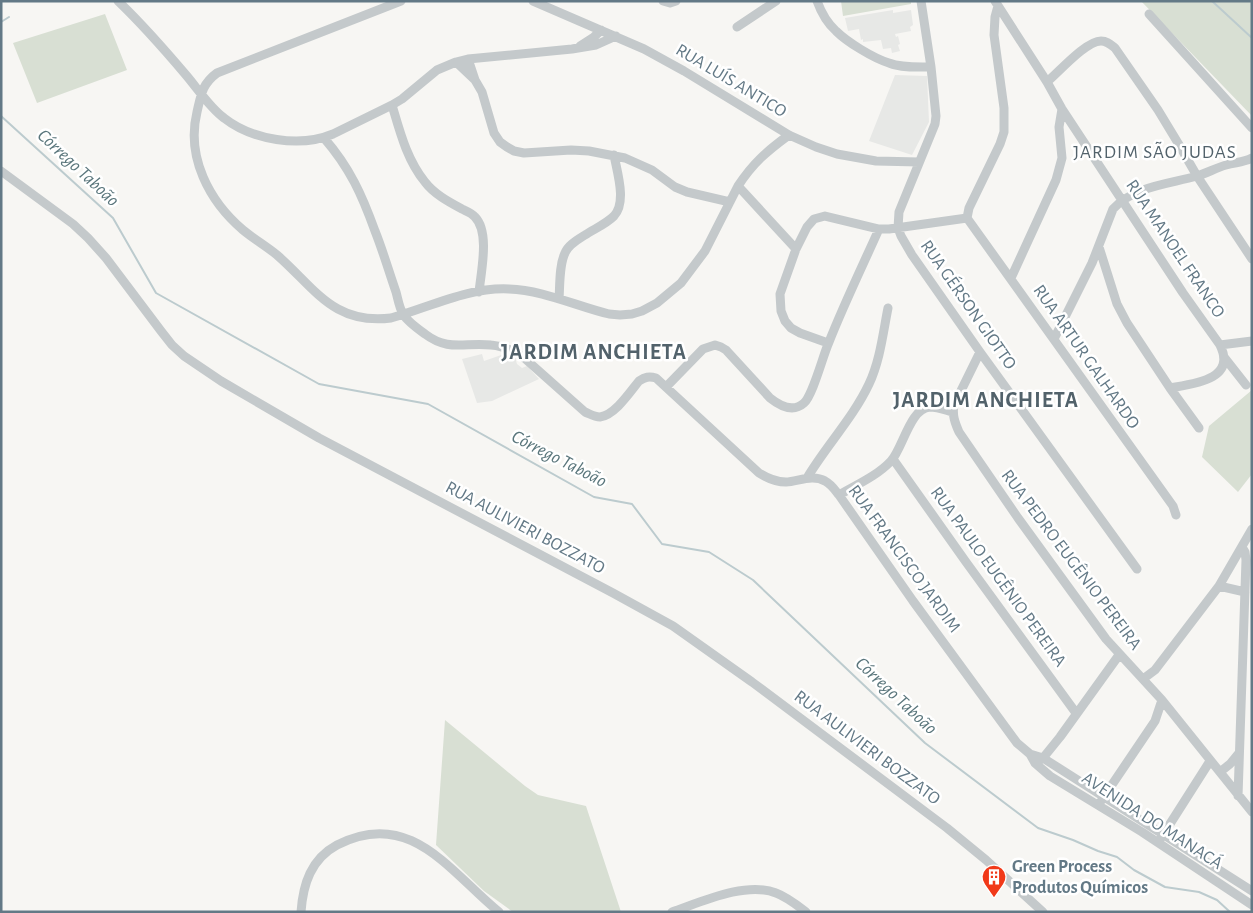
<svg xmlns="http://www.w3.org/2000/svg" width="1253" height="913" font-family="'Alegreya Sans',sans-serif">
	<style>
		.built { fill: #e7e8e6 }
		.green { fill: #d8dfd3 }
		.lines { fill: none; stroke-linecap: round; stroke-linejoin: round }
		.stream { stroke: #bccbce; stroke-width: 2 }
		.minor { stroke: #c4c9cb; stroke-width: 9 }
		.labels { text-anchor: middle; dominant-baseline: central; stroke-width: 5; stroke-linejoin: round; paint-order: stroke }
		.street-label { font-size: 18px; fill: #637986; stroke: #fff }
		.poi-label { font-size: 18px; font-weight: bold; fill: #637986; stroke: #fff; text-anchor: start }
		.neighbourhood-label { font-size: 19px; letter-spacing: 1px; fill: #52626b; stroke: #fff }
		.water-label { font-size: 19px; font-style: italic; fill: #5a767c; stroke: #fff }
		.district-label { font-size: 22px; font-weight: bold; letter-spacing: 1px; fill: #52626b; stroke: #fff }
	</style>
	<rect width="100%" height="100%" fill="#f7f6f3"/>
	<!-- built -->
	<path class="built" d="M893 10V13L911 10 913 25 910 27 911 31 895 34 896 37 898 36 900 44 898 45 900 51 892 53 891 48 883 49 881 40 863 42V39L861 40 859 29 848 31 845 18Z
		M895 75 927 76 929 122 912 155 869 141Z
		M507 353 515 357 517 364 522 368 527 366 539 379 492 401 477 403 462 359 482 354 484 361Z"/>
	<!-- green -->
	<path class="green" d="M841 1H911V4L843 16Z
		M1141 1H1252V116Z
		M105 14 127 70 37 103 13 43Z
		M1252 390V474L1238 492 1202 457 1209 426Z
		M445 720 525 786 538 795 586 806 621 912H513L484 891 436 845Z"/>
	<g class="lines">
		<!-- stream -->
		<path class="stream" d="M1212 1 1252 38
			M1 22 9 17
			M1 116 113 218 156 293 319 384 428 404 594 497 632 504 662 544 709 552 753 580 925 743 1038 828 1073 840 1098 851 1117 857 1134 870 1165 887 1199 892 1217 900 1230 912"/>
		<!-- minor -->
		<path class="minor" d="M118 1C142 24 164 49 186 75 198 89 209 107 224 118 252 140 300 148 333 134L392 105 402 99 437 70 456 62 468 59 572 49 596 45 616 36
			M401 1 217 73C202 84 201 95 197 112 186 157 209 201 243 230 254 239 266 246 277 255 315 288 333 325 391 318 430 307 469 287 509 289 543 290 576 306 609 314L620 315 632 314 642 311 657 303 681 283 705 251 738 186C753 163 767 151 789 135
			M533 1 644 49 684 71 789 135 816 147 837 154 876 161 919 162
			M663 1 670 3 676 1
			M817 1C821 12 827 23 836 31 847 42 873 58 889 63 902 68 918 67 931 67
			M921 1 931 67 936 116 935 124 899 212 898 228 901 236 912 255 980 352 1137 569
			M995 1 1047 82 1062 109 1183 293 1220 345C1237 380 1193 384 1170 388
			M1149 14 1252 128
			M737 27 776 1
			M580 46 594 37 601 30
			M468 59 475 80 482 92 494 133 500 142 507 147 514 151 524 153 571 150 589 151 625 158 652 170 675 187 687 192 730 202
			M456 62 475 80
			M1047 82C1059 72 1086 41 1101 41 1107 41 1110 44 1115 48L1158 110 1178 143 1197 176 1252 259
			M392 105C400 132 407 160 425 182 434 194 449 202 462 209 466 211 472 213 475 217 490 232 481 272 479 292
			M324 138C350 168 362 195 375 231 383 251 389 272 396 292 398 299 399 307 403 314 407 321 418 329 425 334 449 352 464 342 491 345 503 346 512 350 522 356L585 412C590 414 594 417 600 417 615 415 630 392 639 381 645 377 649 376 656 378L759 473C767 478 776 482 786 482 799 481 813 474 825 481 831 484 835 490 839 495L913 601 1017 743 1030 754 1043 758 1252 891
			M1 171 73 224 88 238 106 258 161 331 172 345 184 356 221 381 319 438 613 593 673 626 752 682 947 828 986 860 1043 912
			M738 186 796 249
			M967 218 1173 506 1176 515
			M967 218 969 208 1000 144 1004 132V108L994 35 995 17 998 6
			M1099 247 1117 304 1127 323 1170 388 1199 428
			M1011 278 1056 180 1062 158 1059 127 1062 109
			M559 299C560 286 559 265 565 253 568 245 577 240 585 235 594 229 606 224 614 216 627 202 617 172 614 155
			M1054 339 1092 263 1113 209C1134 186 1169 184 1197 176 1207 173 1216 168 1226 165 1235 162 1243 163 1252 158
			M828 343 800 333 791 328 785 321 781 311 780 294 796 249 807 227 814 219 825 216 879 229H889L967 218
			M1220 345 1252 341
			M980 352 954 405C952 415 955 423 959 432L1018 518 1106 639 1162 700 1252 812
			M1224 357 1246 385
			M666 387 703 349 715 345 721 347 726 350 770 398C780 406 793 413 804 403 813 395 823 355 829 342 844 304 862 267 879 229
			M893 459 966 562 1076 713
			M807 478C826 446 853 418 869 384 880 361 883 333 888 308
			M839 495C856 485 877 476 891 461 903 448 910 408 930 407 938 407 945 410 953 412
			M1219 586 1245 592
			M1143 679 1155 670 1219 586 1252 529
			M1030 754 1035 763 1050 776 1142 832 1252 905
			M1039 760 1043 758 1060 737 1119 655
			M1220 772 1230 764 1239 753
			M1238 796 1246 560 1245 552 1242 547
			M1101 801 1155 721 1162 700
			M1161 838 1210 761
			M301 912C303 884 311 859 337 845 410 807 450 872 499 912
			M672 912C701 902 746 881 776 893 787 897 797 905 806 912"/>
	</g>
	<!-- icons -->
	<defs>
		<symbol id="building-pin" viewBox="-11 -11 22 30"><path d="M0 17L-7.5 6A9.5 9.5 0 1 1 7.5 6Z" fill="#f13919" stroke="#fff"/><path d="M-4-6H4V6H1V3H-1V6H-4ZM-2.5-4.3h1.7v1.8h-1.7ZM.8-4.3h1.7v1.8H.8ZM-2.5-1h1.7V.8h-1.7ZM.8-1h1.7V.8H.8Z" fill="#fff"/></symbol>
	</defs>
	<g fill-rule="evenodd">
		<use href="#building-pin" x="980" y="863" width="28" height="38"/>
	</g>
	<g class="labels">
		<!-- street labels -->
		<g class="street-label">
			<text transform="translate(731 81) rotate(31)">RUA LUÍS ANTICO</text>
			<text transform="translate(1175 249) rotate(56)">RUA MANOEL FRANCO</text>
			<text transform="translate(968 305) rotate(55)">RUA GÉRSON GIOTTO</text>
			<text transform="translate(1086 357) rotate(55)">RUA ARTUR GALHARDO</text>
			<text transform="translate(525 528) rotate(28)">RUA AULIVIERI BOZZATO</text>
			<text transform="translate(904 559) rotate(54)">RUA FRANCISCO JARDIM</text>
			<text transform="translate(1071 560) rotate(53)">RUA PEDRO EUGÊNIO PEREIRA</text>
			<text transform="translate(998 577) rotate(54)">RUA PAULO EUGÊNIO PEREIRA</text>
			<text transform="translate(867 748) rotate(37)">RUA AULIVIERI BOZZATO</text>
			<text transform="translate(1152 821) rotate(33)">AVENIDA DO MANACÁ</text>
		</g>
		<!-- poi labels -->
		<g class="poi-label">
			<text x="1012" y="867">Green Process<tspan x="1012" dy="21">Produtos Químicos</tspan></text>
		</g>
		<!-- neighbourhood labels -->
		<g class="neighbourhood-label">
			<text x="1155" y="152">JARDIM SÃO JUDAS</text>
		</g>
		<!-- water labels -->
		<g class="water-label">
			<text transform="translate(78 168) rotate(43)">Córrego Taboão</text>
			<text transform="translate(559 459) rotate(27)">Córrego Taboão</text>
			<text transform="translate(896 696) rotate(43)">Córrego Taboão</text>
		</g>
		<!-- district labels -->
		<g class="district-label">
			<text x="594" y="352">JARDIM ANCHIETA</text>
			<text x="986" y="400">JARDIM ANCHIETA</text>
		</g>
	</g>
	<!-- border -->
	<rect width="1253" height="913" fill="none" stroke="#637986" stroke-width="5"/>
</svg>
